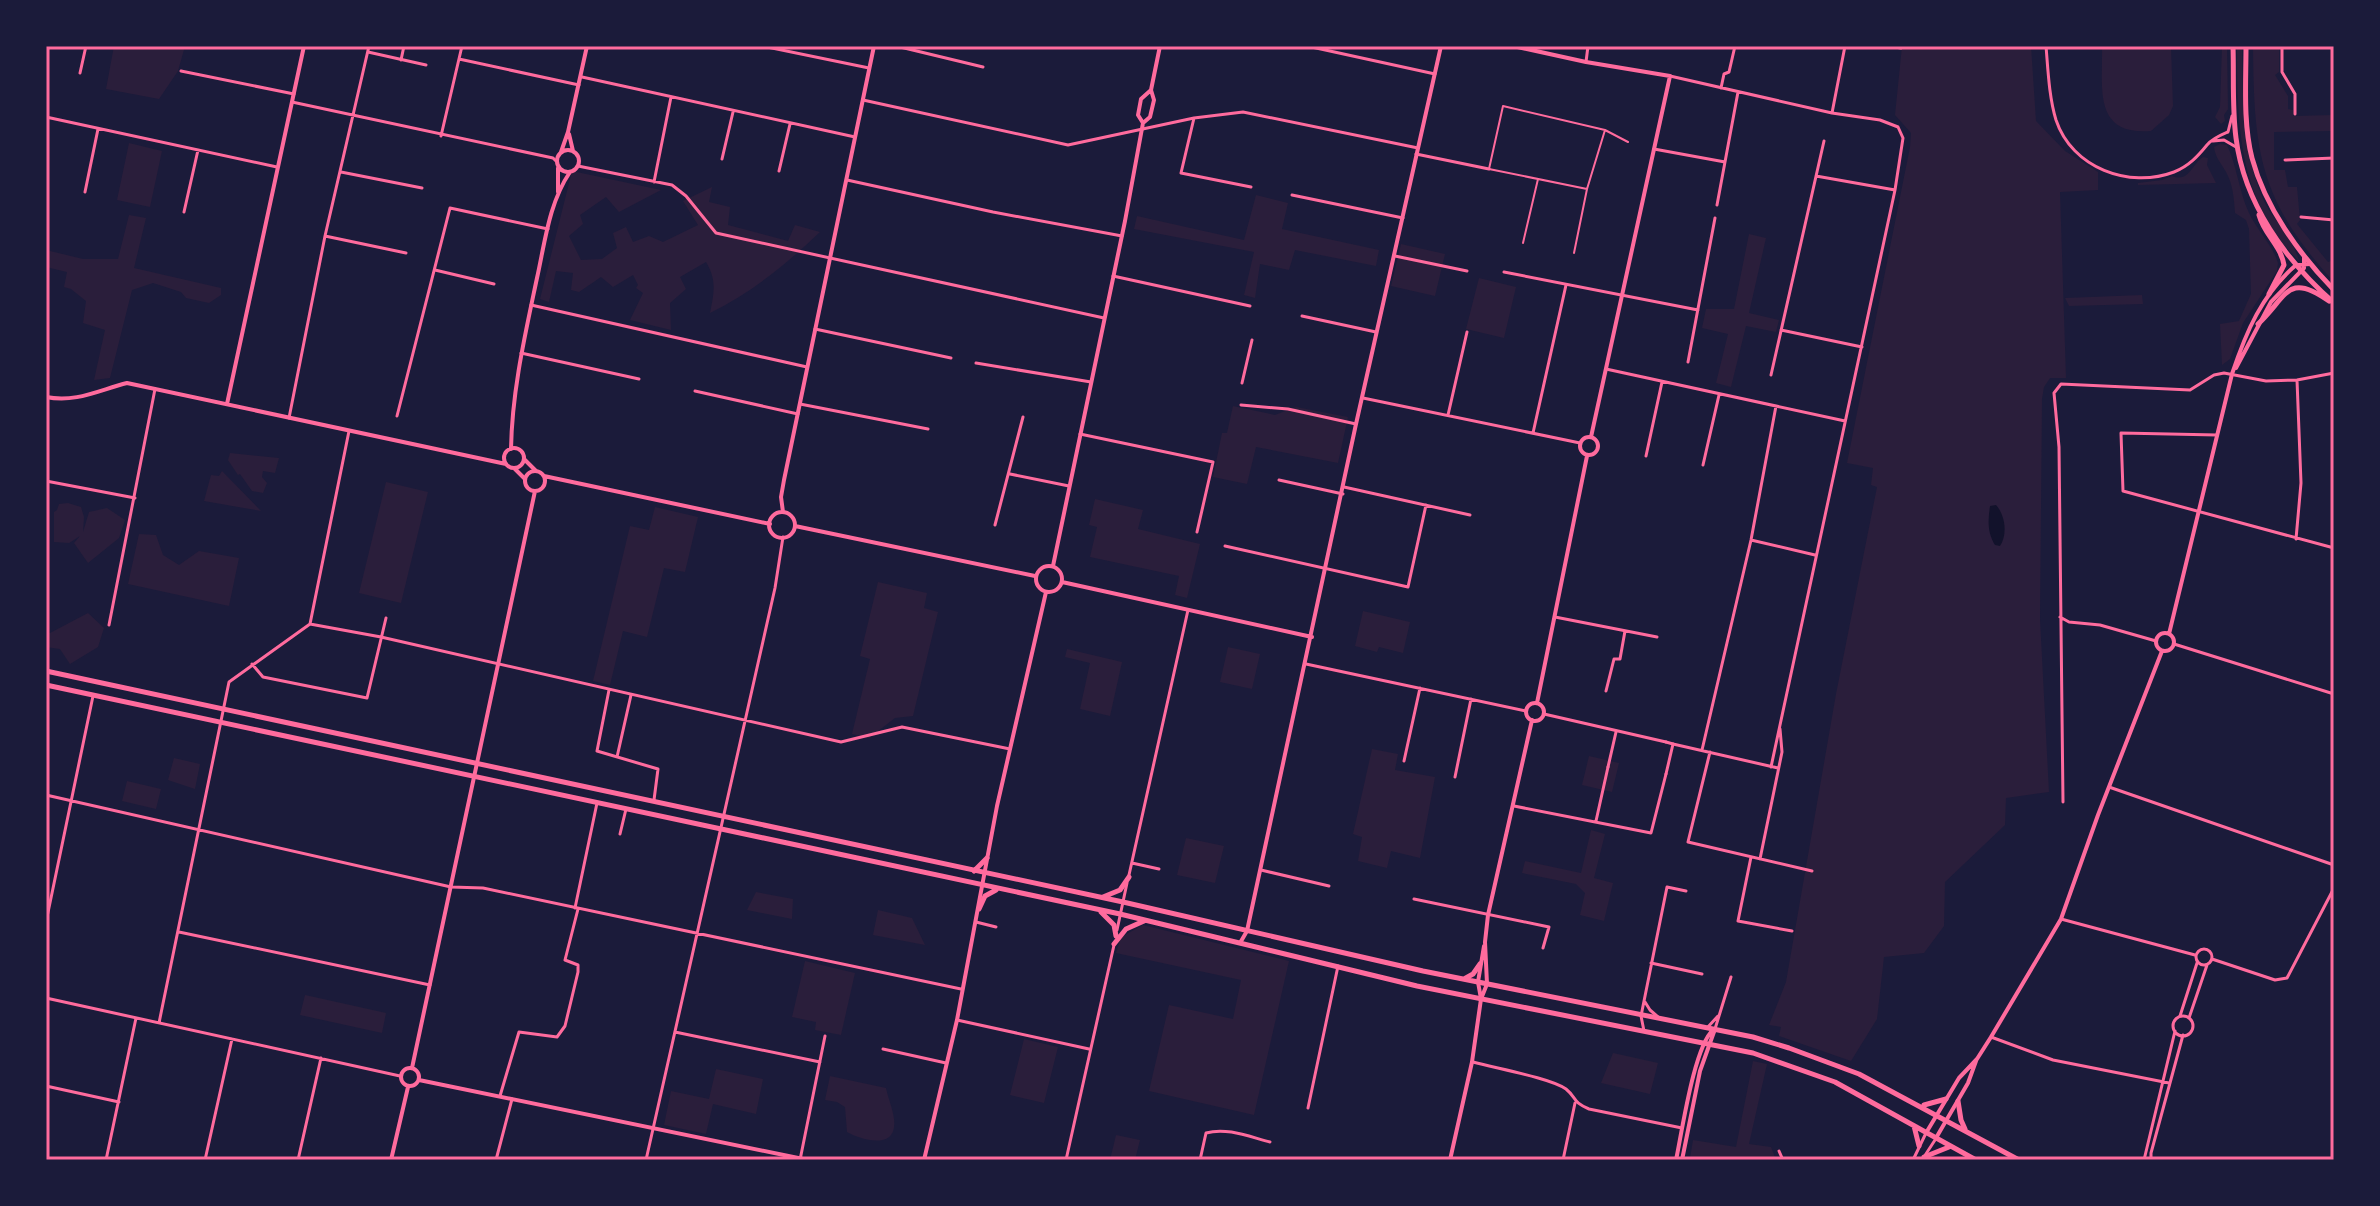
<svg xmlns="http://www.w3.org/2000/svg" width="2380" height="1206" font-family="Quicksand,sans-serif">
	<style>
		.green { fill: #2a1e3b }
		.water { fill: #12122b }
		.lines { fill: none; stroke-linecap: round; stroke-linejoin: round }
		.service { stroke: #ff6b9d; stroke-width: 2 }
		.pedestrian { stroke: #ff6b9d; stroke-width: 3 }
		.minor { stroke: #ff6b9d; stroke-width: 3 }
		.tertiary { stroke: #ff6b9d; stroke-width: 4 }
		.secondary { stroke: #ff6b9d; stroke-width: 5 }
		.neatline { fill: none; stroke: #ff6b9d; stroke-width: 3 }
	</style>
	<rect width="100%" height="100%" fill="#1b1b3a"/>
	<!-- green -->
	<path class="green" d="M114 46H185L178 71 159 99 106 89Z
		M1902 46H2031L2036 121 2065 151 2098 172V190L2060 192 2066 378H2050L2044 387 2042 399 2040 619 2049 792 2006 798 2005 825 1945 882 1944 926 1924 953 1884 957 1877 1019 1851 1061 1779 1036 1781 1027 1769 1025 1786 982 1836 694 1877 487 1871 485 1873 468 1847 463 1910 147 1911 133 1895 115Z
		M2102 46H2171L2173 106 2169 115 2151 131C2092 136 2103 87 2102 46Z
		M2222 46H2227L2228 109 2224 115 2225 121 2221 124 2215 117 2220 107Z
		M2237 46H2242C2243 100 2242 151 2264 201 2274 221 2294 240 2299 261 2238 203 2237 123 2237 46Z
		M2253 46H2279V72L2275 75 2288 96V109L2293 110V116L2334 115V131L2274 132V170H2285L2288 187H2297L2300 220 2297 224 2328 262 2334 260V282C2259 200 2254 153 2253 46Z
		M129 143 162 151 150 207 117 200Z
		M2220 144 2227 145C2237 166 2239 192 2249 213 2257 230 2273 246 2278 263L2277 271 2243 323 2230 359 2222 365 2220 324 2239 321 2251 294 2249 229 2246 220 2235 213C2234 199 2233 184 2226 172 2221 163 2215 157 2214 147Z
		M2203 157 2208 158 2207 165 2216 183 2138 185V183L2162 180 2172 176C2189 183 2192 164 2203 157Z
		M572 171 661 190 619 212 606 197 580 215 583 224 569 236 581 260 602 259 617 248 613 233 626 227 633 242 649 236 663 242 698 225 683 201 712 187 709 202 730 207 728 225 788 241 795 225 820 232C788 263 751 293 710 313 714 293 717 280 706 262L680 277 686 289 670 303 671 330 630 320 643 293 636 288 638 285 633 275 613 287 601 277 579 292 571 290 573 273 556 271 549 302 540 299Z
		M1256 195 1288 203 1282 229 1379 250 1376 266 1295 250 1289 270 1260 264 1255 298 1244 295 1254 252 1134 229 1137 216 1244 240Z
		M129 215 146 218 134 268 221 288V295L209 303 186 298 181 292 153 283 132 290 110 378 94 380 105 330 83 323 86 301 71 289 64 287 67 272 46 267V250L83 259H118Z
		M1749 234 1766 238 1749 313 1779 320 1776 332 1746 326 1731 387 1716 383 1728 334 1702 328 1706 309H1734Z
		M1401 244 1445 254 1435 296 1391 286Z
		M1479 278 1516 287 1504 338 1466 329Z
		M2142 295 2143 304 2069 306 2065 298Z
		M1233 406 1275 415 1296 407 1348 417 1338 463 1256 447 1247 484 1213 477 1222 433H1227Z
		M230 453 279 458 275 473 263 471 262 477 267 483 263 493 252 491 240 474 238 475 228 460Z
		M222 471 261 511 204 501 211 475 219 476Z
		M386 482 428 492 401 603 359 593Z
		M1095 499 1143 510 1138 529 1200 544 1187 598 1175 595 1179 576 1090 557 1097 527 1089 525Z
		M68 503 81 507 84 517 83 532 89 512 107 508 125 520 119 538 88 563 74 543 80 536 69 543 54 542V512L57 510 59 504Z
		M655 507 698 517 685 572 664 568 647 637 623 631 610 685 593 681 630 526 649 530Z
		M139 534 156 535 163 555 179 565 199 551 239 558 229 606 128 584Z
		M878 582 927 593 924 608 938 612 913 716 895 718 869 738 852 734 870 659 860 656Z
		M1363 611 1410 622 1403 653 1379 647 1377 652 1355 646Z
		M88 613 104 628 98 647 70 664 60 649 46 647V633H50Z
		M1228 647 1260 654 1252 689 1220 682Z
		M1067 649 1122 662 1110 716 1080 709 1090 663 1065 657Z
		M1372 749 1398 754 1395 770 1435 777 1420 858 1391 851 1387 868 1358 861 1362 837 1353 834Z
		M1589 756 1619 763 1612 792 1582 785Z
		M174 758 200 764 195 789 168 780Z
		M127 781 161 789 156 809 122 801Z
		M1591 830 1605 834 1594 878 1613 883 1604 921 1580 915 1585 893 1576 884 1522 873 1525 861 1581 873Z
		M1186 838 1224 846 1215 883 1177 875Z
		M756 892 793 899 792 919 747 910Z
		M878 910 912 918 925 945 873 935Z
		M1143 925 1289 961 1254 1115 1149 1091 1169 1005 1233 1019 1241 980 1116 953 1121 937Z
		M805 961 855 973 841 1035 815 1030 816 1022 792 1017Z
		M305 995 386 1013 382 1033 300 1015Z
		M1024 1039 1058 1047 1044 1103 1010 1095Z
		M1613 1053 1658 1063 1650 1094 1601 1083Z
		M1753 1061 1767 1064 1749 1144 1771 1147 1776 1160 1690 1158 1693 1140 1736 1147Z
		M716 1069 763 1079 756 1114 713 1104 706 1134 664 1125 671 1091 709 1099Z
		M830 1076 886 1088C888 1098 893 1109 894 1119 898 1150 863 1141 847 1132L845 1107 837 1102 825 1100Z
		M1116 1135 1140 1140 1135 1160H1110Z"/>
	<!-- water -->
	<path class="water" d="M1996 505C2005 515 2008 534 2000 546L1995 545C1987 532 1988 520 1990 506Z"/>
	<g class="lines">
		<!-- service -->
		<path class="service" d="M1587 189 1489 169 1503 106 1605 130 1628 142
			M1523 243 1538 179
			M1574 253 1587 189 1605 130"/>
		<!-- pedestrian -->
		<path class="pedestrian" d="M1666 742 1673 744 1666 774
			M1608 767 1616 732
			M620 834 626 809
			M575 908 597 803"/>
		<!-- minor -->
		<path class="minor" d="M762 46 869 68
			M896 46 983 67
			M1307 46 1435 74
			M1889 46 1901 48
			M2046 46C2048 70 2049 97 2056 120 2072 168 2129 189 2174 172 2189 166 2198 156 2207 145 2213 138 2221 135 2228 132L2232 116
			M2282 46V72L2295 94V114
			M368 52 426 65
			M459 59 579 85
			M401 60 404 46
			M1586 62 1588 46
			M181 71 294 94
			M80 73 86 46
			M1670 76 1832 113 1880 120 1898 127 1903 138 1895 190 1771 767
			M582 77 855 137
			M1721 88 1724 74 1729 72 1735 46
			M863 100 1068 145 1194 118 1243 112 1418 148
			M292 102 553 158 556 161
			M1832 113 1845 46
			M46 117 277 167
			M1194 118 1181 173 1251 187
			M441 136 462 46
			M2213 141 2224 140 2236 147
			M1654 149 1725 162
			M1416 154 1489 169
			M722 159 733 112
			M2285 160 2334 158
			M578 166 672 185 686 196 716 233 1104 318
			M779 171 790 124
			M341 172 422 188
			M1816 176 1895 190
			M847 180 993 212 1122 236
			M654 182 671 97
			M85 192 98 129
			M1292 195 1403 218
			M1717 205 1738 92
			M184 212 198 150
			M2301 217 2334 220
			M325 236 406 253
			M1395 256 1467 271
			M435 270 494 284
			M1504 272 1698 310
			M1113 276 1250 306
			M531 305 807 367
			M1302 316 1376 332
			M815 329 951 358
			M1781 330 1862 347
			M521 353 639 379
			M1688 362 1715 218
			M976 363 1091 382
			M1606 369 1845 421
			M1771 375 1824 141
			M1242 383 1252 340
			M695 391 798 414
			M1363 398 1580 443
			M800 404 928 429
			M1241 405 1288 409 1356 424
			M1448 415 1467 332
			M397 416 450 208 548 229
			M289 418 325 236 369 46
			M1533 433 1566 285
			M1080 434 1213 462 1197 532
			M2217 435 2121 433 2123 491 2334 548
			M1646 456 1662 382
			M1703 465 1719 395
			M1010 474 1069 486
			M1279 480 1343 494
			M46 481 135 498
			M1344 487 1470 515
			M995 525 1023 417
			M2296 539 2301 483 2297 380
			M1751 540 1815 555
			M1225 546 1408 587 1426 505
			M1555 617 1657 637
			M2060 617 2069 622 2100 625 2156 641
			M310 624 381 637 841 742 902 727 1010 749
			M109 625 155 389
			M2174 644 2334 694
			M252 664 263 677 367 698 386 618
			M1306 664 1526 711
			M609 690 597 751 658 769 654 800
			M1606 691 1614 659H1620L1625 631
			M1544 714 1666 742
			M1673 744 1778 768
			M1702 750 1751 540 1776 406
			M1710 752 1688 842 1812 871
			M617 757 631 695
			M1404 761 1420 688
			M1455 777 1471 699
			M2109 787 2334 865
			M46 795 451 887 483 888 961 989
			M2063 802 2059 447 2054 393 2061 384 2190 390 2214 375 2224 373 2266 381 2297 380 2334 373
			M1514 806 1651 833 1666 774
			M1596 821 1608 767
			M1751 857 1738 921 1792 931
			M1760 859 1782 752 1780 729
			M1132 863 1159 869
			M1261 870 1329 886
			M1129 875 1188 610
			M1414 899 1549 927 1543 948
			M2061 919 2195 955
			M46 922 93 696
			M976 922 996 927
			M1117 930 1127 883
			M179 932 430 985
			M2196 957a8 8 0 1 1 16 0a8 8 0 1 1-16 0Z
			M2212 959 2275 980 2287 978 2334 888
			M1651 963 1702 974
			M46 998 400 1076
			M1645 1002 1650 1010 1658 1017
			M2180 1016 2197 963
			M2173 1026a10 10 0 1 1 20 0a10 10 0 1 1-20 0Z
			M2189 1018 2207 965
			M957 1020 1089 1049
			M159 1023 229 682 310 624 349 431
			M1707 1028 1718 1016
			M1715 1029 1731 977
			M1644 1031 1641 1016 1667 887 1686 891
			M675 1032 820 1062
			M1991 1037 2053 1060 2169 1083
			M883 1049 946 1063
			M1473 1062C1494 1068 1551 1078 1566 1089 1577 1098 1572 1102 1589 1109L1682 1128
			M46 1086 119 1102
			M500 1096 519 1032 557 1037 565 1026 578 972V965L565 960 578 909
			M1308 1108 1338 966
			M1779 1151 1783 1160
			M106 1160 136 1018
			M205 1160 232 1039
			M298 1160 321 1058
			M496 1160 512 1099
			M646 1160 775 588 783 537
			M800 1160 825 1036
			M1066 1160 1114 945
			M1200 1160 1206 1133C1227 1127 1250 1137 1270 1142
			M1563 1160 1575 1103
			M1913 1160 1926 1133
			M1922 1160 1935 1140
			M2144 1160 2175 1031
			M2151 1160V1153L2183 1035"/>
		<!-- tertiary -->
		<path class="tertiary" d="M1513 46 1586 62 1670 76 1591 437
			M1143 123 1138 115 1141 99 1151 90
			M569 134 573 151
			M557 161a11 11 0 1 1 22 0a11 11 0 1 1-22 0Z
			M561 152 568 132 587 46
			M558 192V168
			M2236 368 2271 302 2304 268V256
			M46 397C76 403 99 390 127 383L506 464
			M227 404 304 46
			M1580 446a9 9 0 1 1 18 0a9 9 0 1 1-18 0Z
			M504 458a10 10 0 1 1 20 0a10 10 0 1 1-20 0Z
			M511 449C512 391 525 335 537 278 545 242 549 203 570 172
			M524 459 536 471
			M514 468 525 479
			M525 481a10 10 0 1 1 20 0a10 10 0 1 1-20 0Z
			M544 476 770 524
			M783 512 781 497 784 480 874 46
			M769 525a13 13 0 1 1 26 0a13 13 0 1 1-26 0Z
			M795 526 1035 576
			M1036 579a13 13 0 1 1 26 0a13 13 0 1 1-26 0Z
			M1053 566 1125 221 1143 123 1150 117 1154 100 1151 90 1160 46
			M1062 582 1312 637
			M2156 642a9 9 0 1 1 18 0a9 9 0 1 1-18 0Z
			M2169 634 2232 374C2246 332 2262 294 2296 265L2310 264
			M1537 703 1587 456
			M1526 712a9 9 0 1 1 18 0a9 9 0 1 1-18 0Z
			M1240 943 1247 931 1356 424 1441 46
			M1481 999 1478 982 1484 946
			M401 1077a9 9 0 1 1 18 0a9 9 0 1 1-18 0Z
			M412 1068 535 491
			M419 1080 808 1160
			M1926 1133 1959 1078 1977 1059 1991 1037 2061 919 2098 815 2162 651
			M1936 1138 1968 1083 1976 1061
			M391 1160 408 1087
			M924 1160 957 1020 997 806 1046 592
			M1450 1160 1472 1062 1481 999 1487 984 1485 942 1488 915 1532 720
			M1676 1160C1682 1132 1694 1047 1713 1030
			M1682 1160 1700 1071 1715 1029"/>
		<!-- secondary -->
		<path class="secondary" d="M2233 46C2234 76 2232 108 2236 138 2244 203 2285 260 2334 303
			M2246 46C2246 83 2243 123 2252 158 2265 207 2299 254 2334 290
			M2259 215C2264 234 2281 246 2284 265L2269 294
			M2258 324C2287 297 2287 271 2329 301
			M46 671 1123 902 1423 971 1753 1037 1789 1048 1859 1074 2019 1160
			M46 685 1120 914 1417 986 1753 1053 1835 1082 1976 1160
			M974 871 987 858
			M1103 897 1120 890 1129 877
			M979 909 985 896 996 890
			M1101 912 1114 925 1116 936
			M1114 944 1126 929 1144 921
			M1464 979 1473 974 1480 964
			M1958 1101 1961 1120 1965 1129
			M1924 1105 1946 1099
			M1914 1126 1919 1146
			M1924 1157 1949 1147"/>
	</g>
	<!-- border -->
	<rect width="2380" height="1206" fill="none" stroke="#1b1b3a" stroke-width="96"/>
	<rect x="48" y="48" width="2284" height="1110" class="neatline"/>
</svg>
